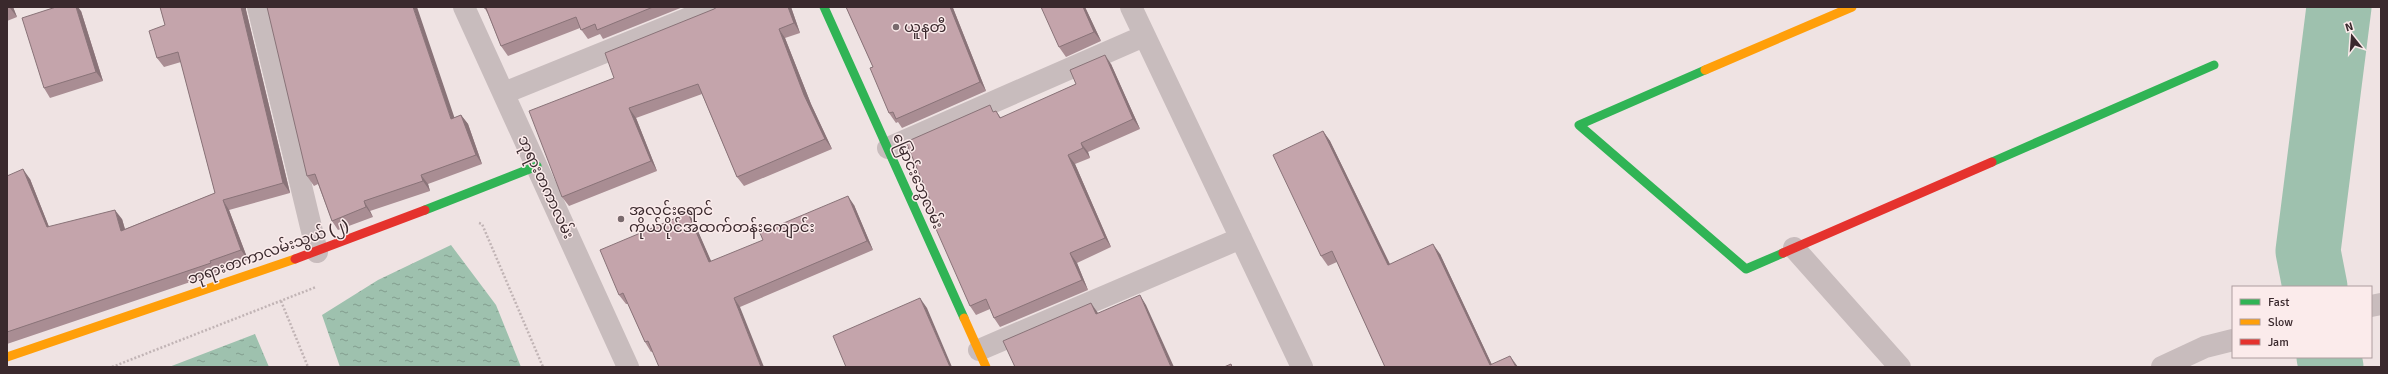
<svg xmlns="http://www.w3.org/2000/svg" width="2388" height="374" font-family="Signika,'Noto Sans Myanmar',sans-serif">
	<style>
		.water { fill: url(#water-ripples) }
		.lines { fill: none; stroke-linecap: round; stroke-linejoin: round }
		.river { stroke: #9ec1ae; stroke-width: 65 }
		.path { stroke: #c1b4b5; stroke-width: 2.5; stroke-dasharray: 2 2; stroke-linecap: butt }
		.street { stroke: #c8bcbd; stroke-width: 22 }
		.fast { stroke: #30b455; stroke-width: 9 }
		.slow { stroke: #ff9f0a; stroke-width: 9 }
		.jam { stroke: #e5322d; stroke-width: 9 }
		.wall { fill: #a98d93 }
		.shaded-wall { fill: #897378 }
		.building { fill: #c4a4ab; stroke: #897378 }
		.poi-dot { fill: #796a6d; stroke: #fbebeb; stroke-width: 1.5 }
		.labels { text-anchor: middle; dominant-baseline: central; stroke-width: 3; stroke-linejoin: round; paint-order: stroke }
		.poi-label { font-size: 15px; fill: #3a292d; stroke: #fbebeb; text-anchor: start }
		.street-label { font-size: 15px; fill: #3a292d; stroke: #fbebeb }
	</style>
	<defs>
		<pattern id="water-ripples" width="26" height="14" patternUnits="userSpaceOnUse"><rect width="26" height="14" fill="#9ec1ae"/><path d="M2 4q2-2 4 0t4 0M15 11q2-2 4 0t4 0" fill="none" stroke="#829d8e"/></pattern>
	</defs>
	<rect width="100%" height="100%" fill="#efe3e3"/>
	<!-- water -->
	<path class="water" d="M451 245 496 305 521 367H340L322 315 378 280Z
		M255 334 269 367H169Z"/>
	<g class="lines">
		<!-- river -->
		<path class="river" d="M2315 287 2308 251 2339 7
			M2329 357 2331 367"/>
		<!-- path -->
		<path class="path" d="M479 223 482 224 543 367
			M281 301 308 367
			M112 367 316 287"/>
		<!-- street -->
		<path class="street" d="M258 7 317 252
			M464 7 628 367
			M1131 7 1302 367
			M504 93 716 7
			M888 148 1144 36
			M1794 248 1900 367
			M2371 306 2381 304
			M979 350 1241 238
			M2162 367 2205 347 2233 340"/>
		<!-- fast -->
		<path class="fast" d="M824 7 964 318
			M1705 70 1579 125 1746 269 1783 253
			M1992 162 2214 65
			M425 210 537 166"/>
		<!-- slow -->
		<path class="slow" d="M1705 70 1852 7
			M964 318 986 367
			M7 357 295 259"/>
		<!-- jam -->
		<path class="jam" d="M1783 253 1992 162
			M295 259 425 210"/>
	</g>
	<!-- wall -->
	<path class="wall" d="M7 7H13L17 17 7 21Z
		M160 7H246V10L290 193 229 210 248 260 216 271 217 273 7 344V176L30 179 49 227 122 219 125 229 215 193 181 62 164 67 157 58 165 25Z
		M484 7H683L603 39 600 34 588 39 580 28 508 56 501 46 488 14Z
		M791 7 800 33 785 38 811 104 832 149 744 186 737 177 702 94 636 118 657 171 569 206 562 197 614 78 714 9Z
		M846 7H955L953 8 986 91 902 128 898 122 896 123 889 113 873 67Z
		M1085 7 1101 41 1066 57 1059 47Z
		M81 11 103 81 50 98 44 88Z
		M1111 64 1140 129 1088 152 1090 158 1075 164 1111 247 1077 263 1088 290 1000 327 994 318 990 309 976 315 970 306 994 112 996 111 1001 118 1076 84Z
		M461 115 468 124 482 164 428 184 430 191 370 211 373 217 338 230 332 221 318 184 314 186 307 176Z
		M1323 131 1330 141 1390 264 1440 254 1492 365 1518 367H1385L1337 262 1328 266 1321 256Z
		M854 205 873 250 740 307 651 352 645 342 628 304H626L619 295 688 213 694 222 711 262Z"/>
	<!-- shaded-wall -->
	<path class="shaded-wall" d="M10 7H13L17 17 10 8Z
		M76 7H78L81 11 103 81 96 72Z
		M241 7H246V10L290 193 283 183Z
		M413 7H417L458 128 451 119Z
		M788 7H791L800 33 794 23Z
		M950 7H953V8L986 91 980 82Z
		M1083 7H1085L1101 41 1094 32Z
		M779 29 785 38 811 104 832 149 825 139 804 95Z
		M1105 55 1111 64 1140 129 1133 119Z
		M629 108 636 118 657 171 651 161Z
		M461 115 468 124 482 164 476 155Z
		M1323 131 1330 141 1395 275 1388 265Z
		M1081 143 1088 152 1090 158 1083 148Z
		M1068 155 1075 164 1111 247 1105 238Z
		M23 169 30 179 53 237 47 227Z
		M421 175 428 184 430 191 423 181Z
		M848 196 854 205 873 250 867 241Z
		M223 200 229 210 248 260 241 250Z
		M364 201 370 211 373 217 366 207Z
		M115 210 122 219 128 240 121 231Z
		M688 213 694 222 716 272 709 262Z
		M1433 244 1440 254 1493 367 1490 365Z
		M1070 253 1077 263 1088 290 1082 280Z
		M1140 295 1146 305 1174 367H1171Z
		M734 298 740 307 764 367H761Z
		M920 298 927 308 952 367H950Z
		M1091 303 1098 313 1102 324 1096 314Z
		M1510 356 1518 367H1516Z"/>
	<!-- building -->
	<path class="building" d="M56 7H76L96 72 44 88 22 18Z
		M160 7H241L283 183 223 200 241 250 210 261 211 263 7 332V176L23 169 47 227 115 210 121 231 215 193 178 52 157 58 149 31 165 25Z
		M267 7H413L451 119 461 115 476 155 421 175 423 181 364 201 366 207 332 221 315 174 307 176Z
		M484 7H653L597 30 595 24 581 30 576 17 501 46 486 8H484Z
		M717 7H788L794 23 779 29 804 95 825 139 737 177 698 84 629 108 651 161 562 197 529 111 614 78 605 53 714 9Z
		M846 7H950L980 82 896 119 893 112 889 113 870 68 873 67Z
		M1041 7H1083L1094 32 1059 47Z
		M1105 55 1133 119 1081 143 1083 148 1068 155 1105 238 1070 253 1082 280 994 318 986 299 970 306 925 204 931 202 906 142 990 105 993 112 996 111 1000 118 1076 84 1070 70Z
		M1323 131 1388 265 1433 244 1490 365 1510 356 1516 367H1385L1332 251 1321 256 1273 155Z
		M848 196 867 241 734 298 761 367H659L648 341 645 342 623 293 619 295 600 250 688 213 709 262 763 240 760 233Z
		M1140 295 1171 367H1015L1003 341 1091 303 1096 314Z
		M920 298 950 367H846L833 336Z
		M1231 364 1232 367H1224Z"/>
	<!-- markers -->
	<g class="poi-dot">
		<circle cx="896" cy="27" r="4"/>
		<circle cx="621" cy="219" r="4"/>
	</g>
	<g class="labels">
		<!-- poi labels -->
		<g class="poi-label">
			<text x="904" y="27">ယူနတီ</text>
			<text x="629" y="210">အလင်းရောင်<tspan x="629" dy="17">ကိုယ်ပိုင်အထက်တန်းကျောင်း</tspan></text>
		</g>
		<!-- street labels -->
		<g class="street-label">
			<text transform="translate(918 181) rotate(66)">မြောင်းဘွေလမ်း</text>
			<text transform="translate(546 187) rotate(65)">ဘုရားတကာလမ်း</text>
			<text transform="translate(268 252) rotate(-19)">ဘုရားတကာလမ်းသွယ် (၂)</text>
		</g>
	</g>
	<!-- border -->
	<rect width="2388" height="374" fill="none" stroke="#3a292d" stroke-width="16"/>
	<!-- legend -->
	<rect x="2232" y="286" width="140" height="72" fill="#fbebeb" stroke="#ae9d9f"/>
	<rect x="2240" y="299" width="20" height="6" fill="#30b455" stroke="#ae9d9f"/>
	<text x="2268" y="306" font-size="12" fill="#3a292d">Fast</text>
	<rect x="2240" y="319" width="20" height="6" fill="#ff9f0a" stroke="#ae9d9f"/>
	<text x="2268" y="326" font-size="12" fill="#3a292d">Slow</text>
	<rect x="2240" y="339" width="20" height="6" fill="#e5322d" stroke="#ae9d9f"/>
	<text x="2268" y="346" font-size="12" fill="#3a292d">Jam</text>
	<!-- north arrow -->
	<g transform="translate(2352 36) rotate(343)" stroke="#fbebeb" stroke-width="3" paint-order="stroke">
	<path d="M0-3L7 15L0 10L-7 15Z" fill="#3a292d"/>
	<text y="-6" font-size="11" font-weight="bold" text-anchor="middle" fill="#3a292d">N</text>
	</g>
</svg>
